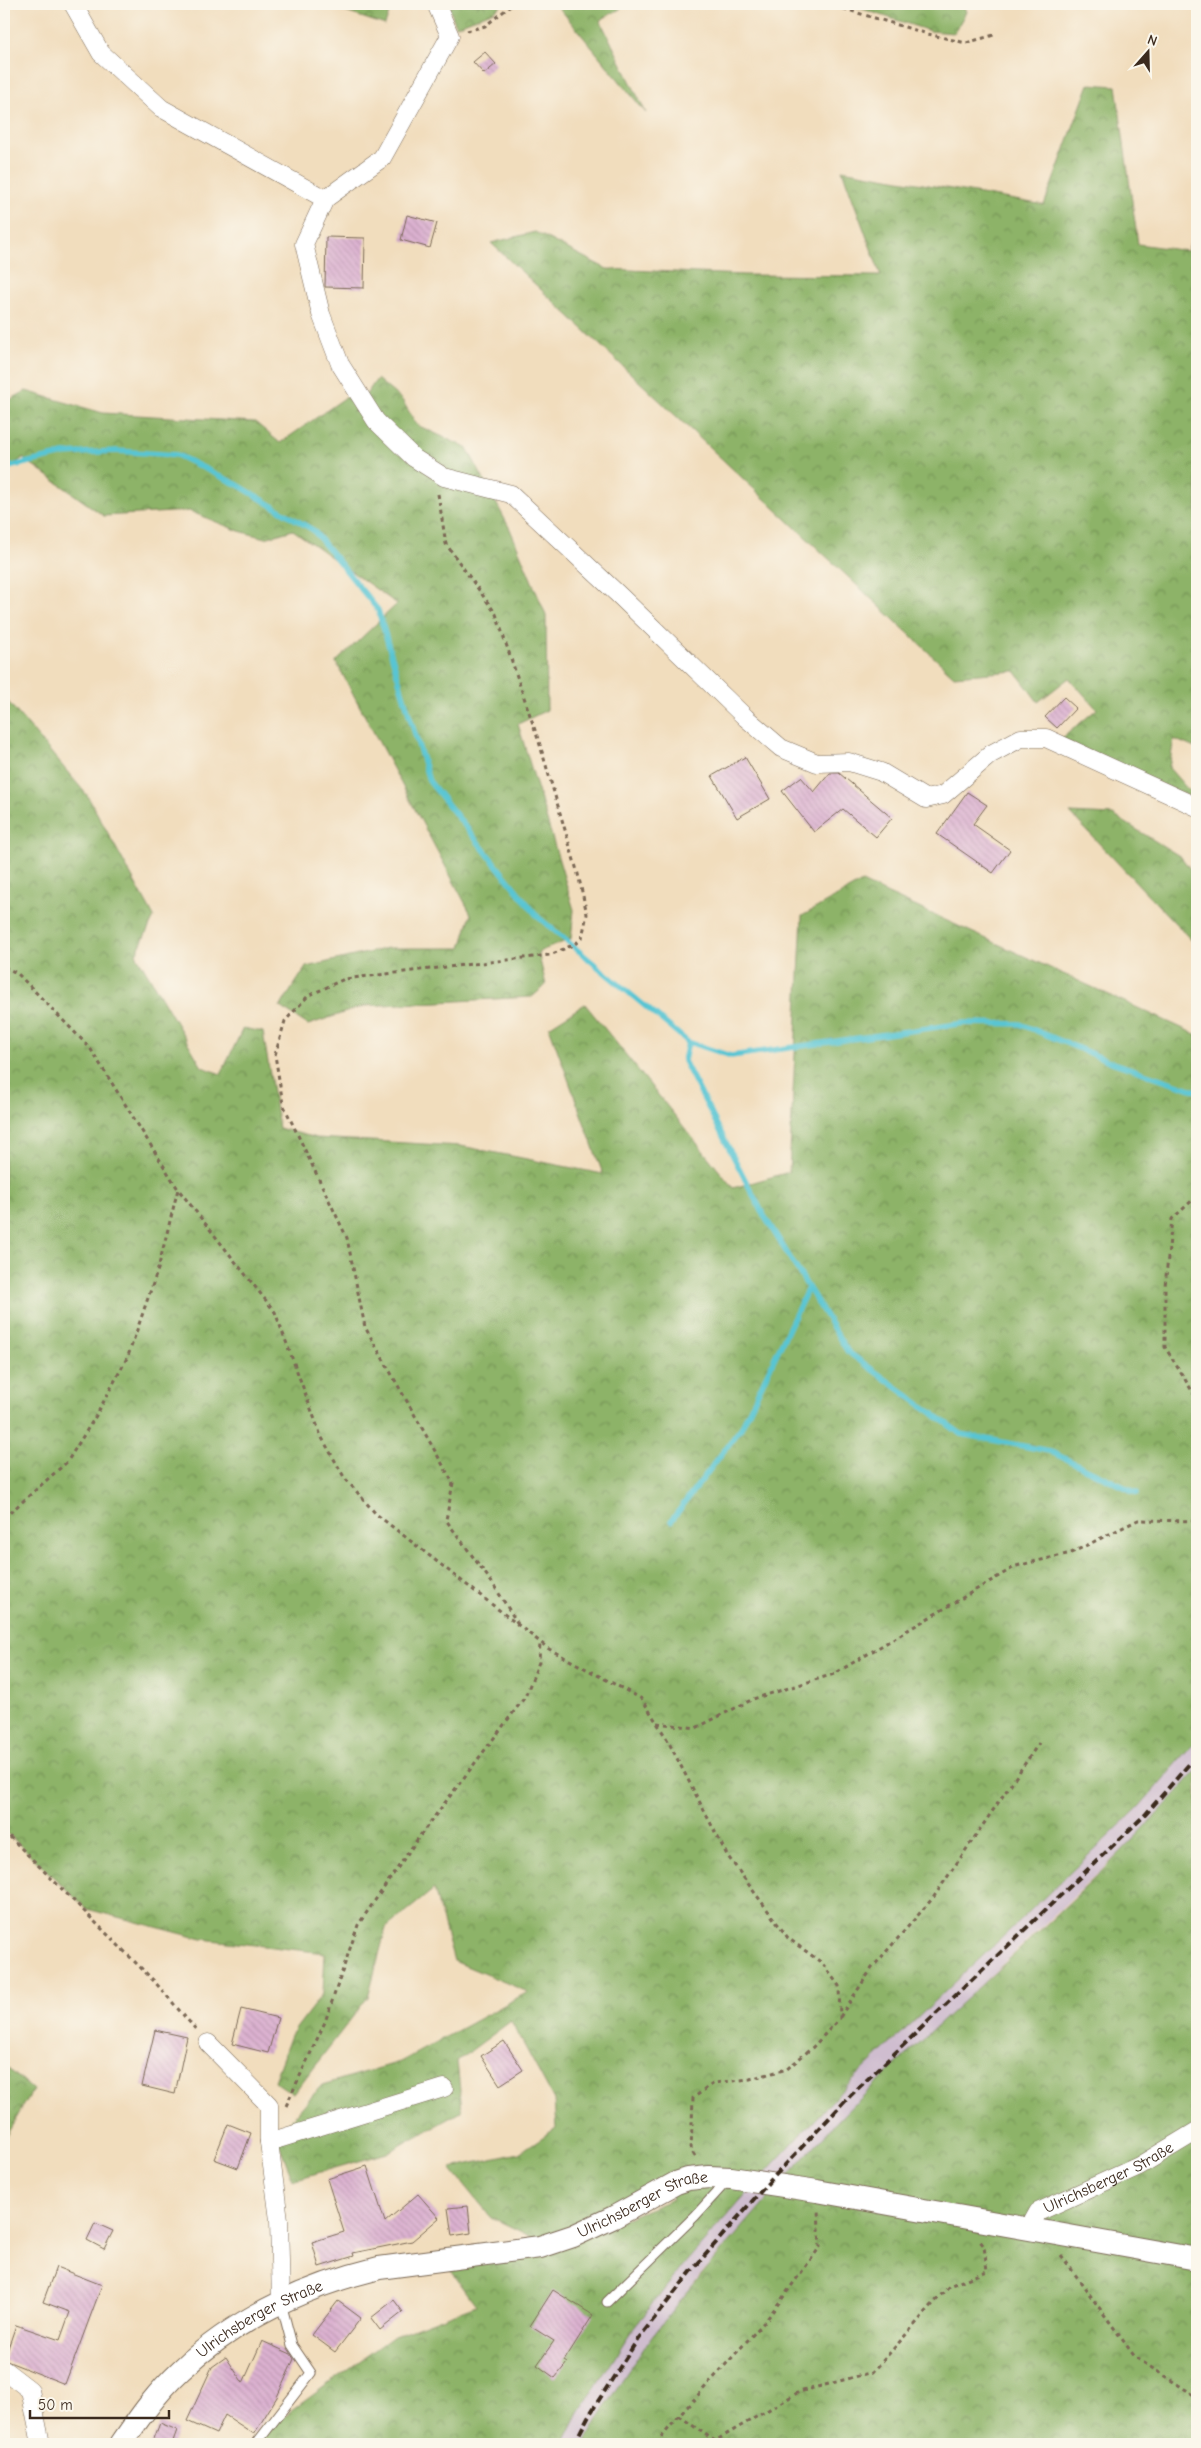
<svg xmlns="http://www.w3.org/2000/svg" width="1201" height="2448" font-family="'Comic Neue',sans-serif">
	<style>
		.railway { fill: #cfbdcf }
		.forest { fill: url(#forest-crowns); stroke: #646e43 }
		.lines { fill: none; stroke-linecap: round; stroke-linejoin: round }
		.stream { stroke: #59c5d3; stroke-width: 5.5 }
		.building { fill: url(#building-back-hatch) }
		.service-casing { stroke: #7b6956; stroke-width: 11 }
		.minor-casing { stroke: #7b6956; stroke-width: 19 }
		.tertiary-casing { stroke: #7b6956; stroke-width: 24 }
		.path { stroke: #7b6956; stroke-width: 3; stroke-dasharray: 4 4; stroke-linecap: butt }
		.service { stroke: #fff; stroke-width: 9 }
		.minor { stroke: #fff; stroke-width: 18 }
		.tertiary { stroke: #fff; stroke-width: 22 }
		.rail { stroke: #3b2a1e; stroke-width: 4; stroke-dasharray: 8 4; stroke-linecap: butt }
		.labels { text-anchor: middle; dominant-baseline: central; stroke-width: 4.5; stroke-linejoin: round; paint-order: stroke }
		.street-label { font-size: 16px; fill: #3b2a1e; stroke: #fbf7ec }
	</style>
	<defs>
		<pattern id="forest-crowns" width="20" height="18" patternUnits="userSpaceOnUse" patternTransform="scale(1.25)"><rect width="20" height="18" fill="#8db368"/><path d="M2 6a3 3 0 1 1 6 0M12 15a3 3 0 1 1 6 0" fill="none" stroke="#749255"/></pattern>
		<pattern id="building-back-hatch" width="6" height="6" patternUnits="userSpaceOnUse" patternTransform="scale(1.25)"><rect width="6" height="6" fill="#dbb1d0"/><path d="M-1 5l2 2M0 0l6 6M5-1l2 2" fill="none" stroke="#bd98b2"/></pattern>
	</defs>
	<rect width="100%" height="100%" fill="#fbf7ec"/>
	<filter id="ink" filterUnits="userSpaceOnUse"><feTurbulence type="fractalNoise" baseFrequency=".02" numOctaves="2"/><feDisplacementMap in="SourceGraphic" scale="10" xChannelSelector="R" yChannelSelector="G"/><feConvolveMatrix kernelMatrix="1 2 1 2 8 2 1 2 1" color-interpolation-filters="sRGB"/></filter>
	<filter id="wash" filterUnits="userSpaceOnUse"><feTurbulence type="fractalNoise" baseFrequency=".0096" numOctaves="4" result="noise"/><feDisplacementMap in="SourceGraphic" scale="20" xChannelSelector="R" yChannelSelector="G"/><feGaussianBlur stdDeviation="1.12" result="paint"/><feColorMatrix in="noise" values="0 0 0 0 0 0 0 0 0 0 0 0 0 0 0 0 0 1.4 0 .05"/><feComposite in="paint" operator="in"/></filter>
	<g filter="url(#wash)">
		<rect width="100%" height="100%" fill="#f1ddbd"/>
		<!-- railway -->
		<path class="railway" d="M1197 1740V1770L1152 1822 858 2101 776 2189 701 2274 646 2345 596 2422 585 2444H563L579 2412 630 2333 686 2262 761 2177 844 2088 1138 1808Z"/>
		<!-- forest -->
		<path class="forest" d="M330 4H392L385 25 334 8Z
			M448 4H503L494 11 456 26Z
			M556 4H629L600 20 646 113Z
			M847 4H963L966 12 954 33 930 31Z
			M1089 84 1116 86 1138 244 1188 251 1197 220V749L1174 739 1169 768 1197 800 1061 739 1097 709 1069 678 1038 702 1015 671 954 676 491 243 535 232 607 269 744 275 881 276 842 170 1044 205Z
			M377 379 402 400 417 425 467 448 510 529 546 615 547 710 518 724 574 910 571 939 538 952 546 985 532 997 364 1006 308 1025 280 1007 306 967 388 948H461L471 914 336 662 397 604 293 530 265 538 239 531 189 511 104 516 23 458 4 471V403L26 391 103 413 255 422 280 443 346 397 358 406Z
			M4 697 87 795 154 917 136 954 202 1067 221 1074 243 1028 263 1032 279 1128 316 1138 461 1146 603 1174 549 1027 585 1004 733 1188 789 1172 802 916 862 882 1197 1035V1740L1138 1808 844 2088 761 2177 686 2262 630 2333 579 2412 563 2444H256L269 2427 394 2336 476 2305 444 2261 544 2252 673 2199 668 2189 536 2239 491 2217 451 2168 519 2153 556 2128 554 2100 511 2021 457 2061 462 2111 387 2153 293 2180 276 2136 322 2085 400 2062 528 1992 454 1961 434 1889 386 1928 368 1997 293 2094 274 2081 291 2035 323 1993 325 1953 202 1939 87 1909 4 1830Z
			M1070 813 1113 815 1181 857 1197 878V946Z
			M1197 1770V2444H585C623 2368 679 2300 735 2236 775 2190 815 2143 859 2100 971 1990 1094 1889 1197 1770Z
			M4 2065 33 2090 4 2139Z"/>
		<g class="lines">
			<!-- stream -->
			<path class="stream" d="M4 468 64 454 116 451 177 455 238 485 313 530 378 610 429 781 538 917 688 1042 731 1056 965 1023 1020 1024 1114 1063 1197 1091
				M688 1042 684 1061 763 1214 848 1352 961 1434 1049 1451 1137 1493
				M671 1521 741 1428 808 1288"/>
		</g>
		<g id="blocks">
			<!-- building -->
			<path class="building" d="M485 52 496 64 484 74 473 62Z
				M407 215 437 223 430 248 401 240Z
				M326 237 365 238 364 288 325 287Z
				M1064 697 1076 708 1057 728 1045 717Z
				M745 757 770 799 737 818 712 776Z
				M830 773H839L892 818 876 837 843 809 814 832 782 791 801 777 814 792Z
				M967 792 987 805 973 824 1010 850 993 873 937 834Z
				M241 2009 278 2018 268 2053 232 2044Z
				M155 2030 187 2037 175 2094 142 2086Z
				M504 2041 523 2070 500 2085 481 2056Z
				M228 2124 251 2133 238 2168 214 2159Z
				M367 2166 385 2222 418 2194 439 2218 412 2241 353 2253 354 2256 319 2267 312 2242 344 2232 327 2179Z
				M468 2206 471 2233 452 2236 448 2208Z
				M95 2223 113 2231 104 2249 87 2240Z
				M56 2267 102 2285 65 2384 4 2360 16 2325 60 2340 70 2312 43 2302Z
				M553 2290 593 2315 564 2361 567 2363 555 2378 537 2365 554 2341 530 2326Z
				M394 2300 403 2312 380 2330 371 2318Z
				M338 2301 361 2318 335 2352 312 2335Z
				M262 2341 291 2354 294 2359 277 2397 254 2434 225 2415 216 2434 187 2421 212 2367 226 2357 243 2383Z
				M160 2423 177 2430 172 2444H152Z"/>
		</g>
	</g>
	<g filter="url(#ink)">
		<use href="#blocks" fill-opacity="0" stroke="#7b6956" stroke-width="1"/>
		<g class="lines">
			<defs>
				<path id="service" d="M607 2302 695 2216 727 2181
					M256 2444 311 2373 292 2345 281 2303"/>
				<g id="minor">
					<path d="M73 4 101 53 161 108 325 199 304 244 321 314 340 364 376 421 414 458 444 477 511 494 621 597 746 718 781 748 817 763 849 762 881 772 926 799 943 795 991 754 1021 738H1046L1197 807"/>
					<path d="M325 199 382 158 450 36 436 4"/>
					<path d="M208 2043 269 2105V2142L279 2220 281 2301"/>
					<path d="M269 2142 444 2088"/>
					<path id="s1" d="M1028 2230 1038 2212 1139 2166 1197 2131"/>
					<path d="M4 2370 30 2390 41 2444"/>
				</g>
				<g id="tertiary">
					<path id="s2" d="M121 2444C139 2418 157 2392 181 2370 236 2318 306 2286 379 2268L540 2247 573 2236 614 2217 676 2183 688 2179 709 2177 731 2178 817 2191 1197 2259"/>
				</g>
			</defs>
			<!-- service casing -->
			<use href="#service" class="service-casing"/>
			<!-- minor casing -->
			<use href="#minor" class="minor-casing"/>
			<!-- tertiary casing -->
			<use href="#tertiary" class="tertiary-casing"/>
			<!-- path -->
			<path class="path" d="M828 4 928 34 966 43 994 35
				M467 31 485 26 513 4
				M438 494 446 544 496 614 540 745 578 874 587 914 582 938 575 944 550 955 344 979 308 996 285 1021 275 1055 283 1104 347 1238 365 1327 453 1483 446 1520 493 1584 518 1624
				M4 967 17 973 90 1048 178 1189 275 1312 321 1436 344 1477 376 1514 549 1649 642 1699 667 1739 727 1855 788 1938 822 1963 839 1986 840 2018 813 2047 787 2069 750 2079 714 2083 693 2098 691 2150 696 2158
				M1197 1196 1172 1219 1165 1286V1347L1197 1399
				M4 1518 67 1462 97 1414 128 1356 158 1269 178 1189
				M657 1723 696 1728 753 1699 834 1674 1016 1566 1071 1553 1138 1520 1197 1521
				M4 1831 154 1981 198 2032
				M840 2017 872 1968 933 1898 1039 1743
				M286 2106 325 2022 358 1925 419 1837 525 1697 539 1662 540 1642
				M1061 2255 1135 2357 1197 2397
				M679 2416 715 2441 799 2392 873 2372 949 2286 987 2271 984 2246 979 2240
				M656 2444 679 2416 767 2319 820 2247 818 2210"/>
			<!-- service -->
			<use href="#service" class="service"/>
			<!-- minor -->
			<use href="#minor" class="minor"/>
			<!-- tertiary -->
			<use href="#tertiary" class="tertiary"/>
			<!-- rail -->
			<path class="rail" d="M574 2444 588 2417 638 2339 694 2268 768 2183 851 2095 1145 1815 1197 1755"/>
		</g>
	</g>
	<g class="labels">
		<!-- street labels -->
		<g class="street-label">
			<text stroke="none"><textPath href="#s1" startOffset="99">Ulrichsberger Straße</textPath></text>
			<text stroke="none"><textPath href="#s2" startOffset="595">Ulrichsberger Straße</textPath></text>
			<text stroke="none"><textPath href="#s2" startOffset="190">Ulrichsberger Straße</textPath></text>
		</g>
	</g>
	<!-- margin -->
	<rect width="1201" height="2448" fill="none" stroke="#fbf7ec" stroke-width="20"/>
	<!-- north arrow -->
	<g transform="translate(1148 52) rotate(20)" stroke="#fbf7ec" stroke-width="4" paint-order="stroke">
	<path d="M0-4L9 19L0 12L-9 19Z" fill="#3b2a1e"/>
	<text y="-8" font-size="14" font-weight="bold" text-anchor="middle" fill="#3b2a1e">N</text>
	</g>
	<!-- scale -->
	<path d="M30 2410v8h139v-8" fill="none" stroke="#3b2a1e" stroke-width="2.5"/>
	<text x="38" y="2410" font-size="15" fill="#3b2a1e" stroke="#fbf7ec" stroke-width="4" paint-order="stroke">50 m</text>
</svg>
